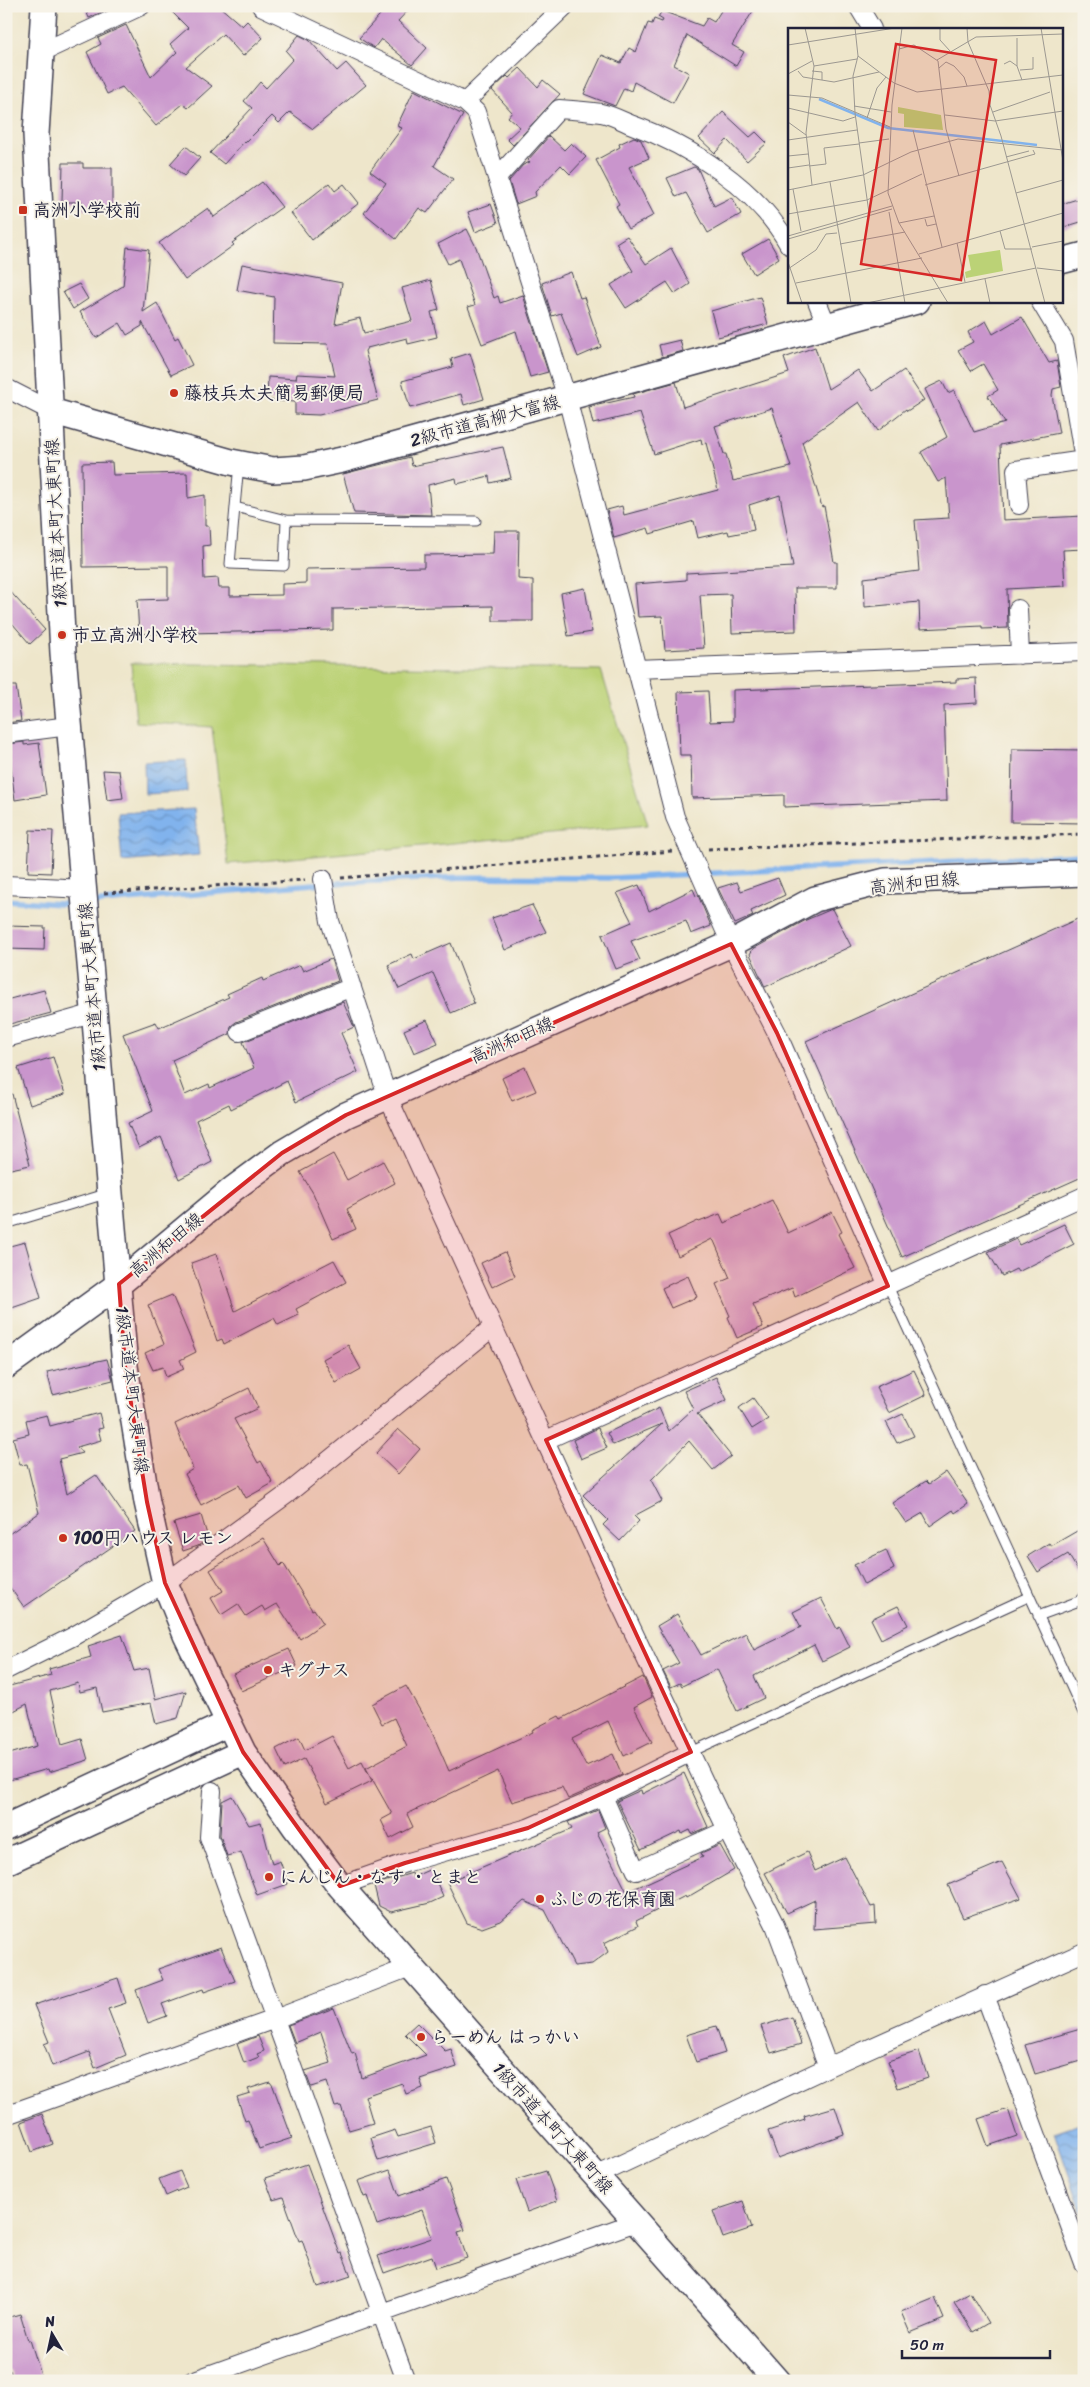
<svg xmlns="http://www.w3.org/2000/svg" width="1090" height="2387" font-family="Sriracha,'Klee One',sans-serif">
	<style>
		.grass { fill: #bbd276; stroke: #6e7a58 }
		.water { fill: url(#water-waves); stroke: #526a94 }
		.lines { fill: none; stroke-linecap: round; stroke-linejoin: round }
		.stream { stroke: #81b3ed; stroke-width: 5.5 }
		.building { fill: #c995cc; fill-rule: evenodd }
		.lane-casing { stroke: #413f51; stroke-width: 11 }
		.street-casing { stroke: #413f51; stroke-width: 20 }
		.secondary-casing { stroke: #413f51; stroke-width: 28 }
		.path { stroke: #413f51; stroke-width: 3; stroke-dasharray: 4 4; stroke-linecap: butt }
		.lane { stroke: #fff; stroke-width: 9 }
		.street { stroke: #fff; stroke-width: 18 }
		.secondary { stroke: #fff; stroke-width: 25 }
		.marked { fill: #d62828; fill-opacity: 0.2; stroke: #d62828; stroke-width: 4; stroke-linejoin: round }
		.poi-dot { fill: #c8321e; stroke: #f7f3e8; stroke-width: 2 }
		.labels { text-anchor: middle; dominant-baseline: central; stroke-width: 4; stroke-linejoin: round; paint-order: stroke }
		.poi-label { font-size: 18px; font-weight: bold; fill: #22223b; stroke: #f7f3e8; text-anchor: start }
		.street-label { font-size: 18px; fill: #22223b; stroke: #f7f3e8 }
		.inset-river { fill: none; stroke: #81b3ed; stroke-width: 2.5 }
		.inset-road { fill: none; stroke: #9c9891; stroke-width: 1 }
		.view { fill: #d62828; fill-opacity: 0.15; stroke: #d62828; stroke-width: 2.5 }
		.inset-edge { fill: none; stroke: #22223b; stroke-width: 2.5 }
	</style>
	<defs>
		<pattern id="water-waves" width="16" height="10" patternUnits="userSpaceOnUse" patternTransform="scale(1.25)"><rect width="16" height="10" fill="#81b3ed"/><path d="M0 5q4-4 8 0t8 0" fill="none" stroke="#6991c1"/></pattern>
	</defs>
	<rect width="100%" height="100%" fill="#f7f3e8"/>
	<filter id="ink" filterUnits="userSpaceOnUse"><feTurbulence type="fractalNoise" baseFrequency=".02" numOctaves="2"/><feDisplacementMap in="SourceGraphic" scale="10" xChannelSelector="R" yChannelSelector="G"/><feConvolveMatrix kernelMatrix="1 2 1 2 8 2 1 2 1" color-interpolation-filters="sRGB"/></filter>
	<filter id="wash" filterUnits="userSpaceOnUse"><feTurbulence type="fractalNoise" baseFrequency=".0096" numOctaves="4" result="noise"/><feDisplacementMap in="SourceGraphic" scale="20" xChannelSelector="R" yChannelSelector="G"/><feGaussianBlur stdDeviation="1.12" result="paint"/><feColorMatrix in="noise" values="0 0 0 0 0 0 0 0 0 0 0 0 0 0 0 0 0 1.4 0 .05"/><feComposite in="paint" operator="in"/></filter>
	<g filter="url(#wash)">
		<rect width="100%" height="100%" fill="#eee6cb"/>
		<!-- grass -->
		<path class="grass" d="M131 663 601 670 648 825 228 864 212 727 136 722Z"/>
		<!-- water -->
		<path class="water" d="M186 760 187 792 145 794 144 762Z
			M194 809 199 855 122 862 118 813Z
			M1084 2122V2218L1054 2132Z"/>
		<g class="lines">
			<!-- stream -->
			<path class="stream" d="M6 900 60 904H79
				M91 903 314 884 464 877 612 878 1084 855"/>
		</g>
		<g id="blocks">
			<!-- building -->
			<path class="building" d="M84 6H115L89 18Z
				M166 6H219L242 26 247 21 263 38 243 56 223 34 186 67 212 86 188 108 183 104 156 126 122 87 107 94 87 52 101 44 98 38 126 25 151 77 177 52 170 44 188 28Z
				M388 6H412L398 21 427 48 412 65 381 39 374 48 359 38Z
				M724 6H756L732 45 744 52 736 66 687 35 674 65 689 73 673 103 634 82 631 91 624 88 615 106 584 94 602 55 621 63 629 48 636 52 648 23 652 24 654 19 662 22 663 20 658 17 662 11 702 26 707 18 714 22Z
				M299 35 309 40 337 71 346 63 366 85 313 129 290 112 279 123 272 116 245 143 244 142 224 164 210 153 252 108 244 101 260 82 266 88 293 59 286 51Z
				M520 68 538 87 543 80 560 94 513 145 507 139 520 127 508 117 512 112 492 90 507 76 509 78Z
				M414 90 463 115 434 166 453 179 427 213 419 208 396 239 364 213 386 183 370 171 402 128 397 126Z
				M723 112 750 137 756 132 767 143 747 161 727 140 715 153 699 138Z
				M549 136 564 150 571 143 586 157 570 174 561 165 535 192 536 196 516 204 509 181 523 165 530 162 528 160Z
				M634 137 641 140 649 158 629 167 654 215 628 229 616 206 619 204 596 160 620 147 619 144Z
				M186 146 200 158 184 176 170 164Z
				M63 163H83V168H112V210H83V202H62Z
				M694 167 698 169 714 206 732 197 741 214 708 233 686 193 676 197 667 178Z
				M262 182 282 207 232 243 234 245 185 280 159 243 208 208 214 217Z
				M329 183 335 191 344 184 359 203 312 240 291 213Z
				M1084 197V221L1064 227 1061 204Z
				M491 204 498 223 475 232 468 212Z
				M467 229 476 247 494 298 498 296 500 303 523 295 548 372 530 377 516 331 482 344 468 307 475 305 459 259 448 264 438 244Z
				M627 236 646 264 671 248 690 284 675 294 667 282 626 308 611 285 633 271 616 243Z
				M768 239 779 258 754 274 742 254Z
				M127 247 149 250 143 312 157 303 175 339 178 337 192 365 171 375 142 322V326L127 335 120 323 96 338 80 312 123 286Z
				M242 264 342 283 335 324 360 318 364 333 412 321 402 288 431 280 439 310 431 312 437 337 408 344 407 338 367 348 365 351 378 400 319 415 295 414V402L267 400 268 377 296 379 297 374 335 376 328 344 273 343 274 297 237 290Z
				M571 272 580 298 584 297 601 347 578 357 561 313 552 316 542 283Z
				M79 284 88 299 73 309 63 292Z
				M760 297 768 324 718 337 711 311Z
				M1022 317 1049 363 1057 361 1061 387 1053 389 1052 395 1059 433 1000 445 1003 520 1084 516V549L1063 550 1065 586 1007 589 1008 628 982 629V626L920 629 919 602 865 607 864 578 919 571 915 520 949 518 946 478 938 482 921 452 947 437 925 389 942 381 948 393 954 390 974 432 1005 423 988 396 998 390 983 364 971 371 958 350 973 342 968 332 986 321 993 334Z
				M680 340 683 351 662 357 659 345Z
				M815 347 828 389 858 370 873 391 904 370 924 400 907 411 906 409 878 431 859 402 802 442 822 507 824 506 834 562H837V588H795L796 631 732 633 731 594 700 595 704 648 665 650 662 616 638 617 635 584 686 580V573L793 567 780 495 749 505 754 530 729 535 728 531 698 538 694 521 650 534 648 528 614 538 607 510 622 506 624 515 718 490 706 443 702 444 701 439 654 454 640 413 593 424 589 407 634 397 633 394 676 382 683 407 789 373 784 358ZM772 408 791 467 733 481 726 454H724L715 426Z
				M470 353 484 399 464 405 461 394 410 408 402 381 453 367 451 359Z
				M503 447 511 478 490 483 489 476 457 484 456 478 428 485 431 515 354 513 343 474 410 457 412 466Z
				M112 462 113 475 187 473 188 498 205 495V526H209L210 545 203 546 204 579 218 578 219 588H230V596L282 595V584L306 583V569L424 567V555L493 554 494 531H519L518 579 533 580V621H493V606L333 609V630L139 634 137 600 168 599V566L83 567 82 463Z
				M6 587 45 630 30 644 6 616Z
				M585 588 592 632 568 636 561 593Z
				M976 678 977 703 944 705 947 801 784 807V795L692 798 691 755H680L678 692 708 691 710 722 733 721V690L956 682V679Z
				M6 686H16L21 721 6 723Z
				M24 742V745L39 743 46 795 15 800 8 744Z
				M1012 749 1084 750V823L1011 822Z
				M103 770 119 771 123 798 107 800Z
				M30 830 53 831 51 873 28 872Z
				M778 878 785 895 751 911 753 916 735 924 718 888 737 882 741 891Z
				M639 885 649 911 693 889 696 896 698 895 711 926 691 934 686 921 631 941 640 960 616 969 602 935 632 922 617 893Z
				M532 905 546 932 505 950 492 918Z
				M832 909 851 946 765 987 750 954 753 949 806 920Z
				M1084 916V1176L902 1257 806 1041Z
				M6 926 45 927 44 950 6 949Z
				M451 943 474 1003 451 1013 433 973 399 989 388 965 412 954 414 959Z
				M331 959 338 981 236 1022 231 1026 230 1034 172 1060 185 1095 209 1084 210 1088 254 1068 243 1042 343 1002 354 1027 341 1033 358 1072 296 1102 287 1081 231 1109 229 1104 196 1120 212 1162 179 1179 161 1137 139 1148 128 1123 153 1111 123 1034 156 1022 159 1028 229 997 227 994 262 978 263 981 300 965 303 971Z
				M44 990 51 1013 6 1025V1000Z
				M427 1020 438 1043 414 1053 404 1030Z
				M53 1057 65 1094 30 1105 18 1068Z
				M525 1067 536 1091 512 1101 502 1078Z
				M12 1094 30 1165 6 1170V1095Z
				M333 1154 347 1180 383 1161 395 1183 347 1209 356 1229 333 1239 313 1193 300 1172Z
				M772 1200 788 1233 832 1212 842 1232 838 1234 855 1268 795 1297 792 1288 753 1304 763 1327 737 1338 728 1317 730 1316 716 1284 730 1278 714 1241 712 1239 678 1256 668 1235 698 1221 699 1222 720 1214 724 1223Z
				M1064 1224 1074 1244 1018 1272 1016 1269 1002 1276 988 1252 1016 1239 1019 1245Z
				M25 1242 41 1298 6 1310V1247Z
				M505 1252 515 1276 492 1287 481 1263Z
				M216 1254 235 1311 334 1260 346 1282 296 1309 299 1315 278 1325 274 1318 224 1344 222 1339 217 1341 191 1263Z
				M688 1276 697 1297 671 1308 662 1288Z
				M172 1295 196 1352 180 1360 184 1369 166 1377 163 1367 153 1370 145 1353 164 1344 148 1305Z
				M348 1345 361 1369 336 1383 323 1359Z
				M107 1359 113 1380 53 1395 47 1372Z
				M914 1370 926 1395 889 1413 876 1387Z
				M716 1377 727 1400 697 1414 731 1456 713 1470 689 1441 651 1480 662 1501 634 1516 639 1521 620 1541 603 1525 608 1520 583 1495 662 1424 613 1445 607 1433 659 1408 669 1431 693 1409 684 1391Z
				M249 1388 258 1408 234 1419 258 1463 261 1461 273 1483 246 1498 239 1485 201 1505 185 1474 193 1469 175 1424Z
				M753 1398 768 1419 752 1429 739 1408Z
				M99 1413 103 1428 98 1429 101 1440 77 1447 82 1453 59 1459 67 1494 96 1475 135 1531 24 1607 6 1582V1536L39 1513 27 1464 20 1465 13 1438 29 1434 26 1420 47 1415 50 1426Z
				M903 1414 914 1436 897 1443 886 1422Z
				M598 1428 607 1448 581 1459 573 1440Z
				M398 1429 420 1449 398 1474 376 1453Z
				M946 1472 968 1504 955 1513 953 1510 930 1526 923 1513 906 1523 892 1503 926 1481 929 1484Z
				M201 1515 208 1538 198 1546 183 1551 174 1523Z
				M1084 1527V1581L1068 1554 1038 1572 1028 1556 1049 1543 1051 1546Z
				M263 1538 280 1566 283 1563 312 1610 314 1609 323 1623 300 1639 277 1604 265 1611 262 1606 246 1616 238 1604 221 1615 211 1598 223 1591 210 1570Z
				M886 1550 894 1569 864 1585 854 1565Z
				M821 1598 837 1629 840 1627 850 1647 822 1661 814 1645 754 1676 764 1698 737 1711 717 1669 682 1686 680 1683 671 1687 663 1671 679 1663 657 1626 677 1614 701 1655 746 1633 754 1650 801 1627 793 1612Z
				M898 1606 908 1625 881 1639 871 1619Z
				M122 1635 134 1671 149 1668 155 1699 186 1691 178 1718 156 1724 151 1703 102 1712 97 1688 80 1692 78 1683 50 1691 62 1745 82 1739 88 1760 49 1772 48 1769 6 1781V1755L37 1746 27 1704 6 1715V1687L51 1675 49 1669 91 1657 88 1646Z
				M289 1649 297 1666 241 1691 233 1674Z
				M643 1677 652 1697 634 1707 652 1742 624 1756 608 1721 572 1739 586 1766 613 1754 622 1775 568 1799 562 1787 512 1802 498 1771 407 1814 413 1827 390 1839 381 1820 392 1814 366 1768 407 1746 394 1718 382 1724 372 1704 406 1686 431 1730 449 1771 533 1732 532 1730 559 1716 561 1719Z
				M332 1736 349 1768 362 1761 372 1781 327 1803 304 1759 285 1768 276 1749 299 1737 305 1750Z
				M684 1773 708 1827 692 1834 690 1830 682 1834 681 1831 641 1850 617 1801 641 1790 642 1794Z
				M232 1796 249 1825 261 1822 272 1864 280 1861 288 1884 257 1895 241 1852 227 1856 220 1835 222 1801Z
				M598 1810 605 1828 597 1832 627 1892 703 1857 701 1853 720 1845 734 1870 686 1898 685 1896 636 1921 638 1926 604 1943 608 1952 592 1964 574 1966 545 1910 524 1901 501 1921 482 1928 467 1923 447 1882 572 1829 568 1822Z
				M807 1852 815 1871 845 1857 871 1907 875 1906 876 1924 814 1929 815 1900 787 1913 765 1873Z
				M1002 1862 1021 1898 963 1918 948 1885Z
				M431 1869 443 1897 430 1903 391 1912 379 1906 374 1885 412 1873 413 1877Z
				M221 1947 235 1981 204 1992 203 1989 162 2004 167 2016 148 2023 136 1990 163 1980 158 1969Z
				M118 1978 126 2003 108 2009 126 2055 95 2068 89 2052 52 2066 44 2044 49 2042 34 2005Z
				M334 2008 352 2054 355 2053 362 2078 426 2055 405 2034 417 2023 445 2051 451 2049 457 2067 420 2079 423 2088 406 2094 402 2083 365 2096 373 2123 349 2130 341 2106 335 2107 327 2082 311 2087 305 2071 331 2063 321 2032 295 2043 288 2025Z
				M792 2017 801 2044 771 2053 761 2026Z
				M716 2026 725 2053 696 2062 686 2035Z
				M1084 2028V2060L1035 2074 1025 2045Z
				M258 2036 264 2051 257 2054 259 2057 244 2063 237 2044Z
				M919 2051 928 2078 898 2088 888 2061Z
				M270 2082 273 2086 292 2138 259 2149 248 2120 245 2121 237 2097 250 2093 248 2089Z
				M835 2107 844 2134 778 2158 768 2131 805 2119 804 2116Z
				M1008 2109 1017 2136 988 2146 978 2119Z
				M42 2114 53 2144 32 2152 21 2122Z
				M431 2127 436 2143 378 2161 371 2138 395 2130 398 2137Z
				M307 2164 340 2254 342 2253 351 2276 318 2287 302 2240 299 2241 283 2197 273 2200 265 2178Z
				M390 2170 399 2196 446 2179 465 2230 458 2232 467 2258 436 2268 432 2256 384 2273 378 2256 432 2238 422 2210 377 2225 367 2196 364 2197 358 2181Z
				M180 2171 187 2187 166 2196 159 2179Z
				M546 2171 557 2201 527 2212 516 2180Z
				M743 2201 752 2228 723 2238 713 2211Z
				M970 2293 988 2323 973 2332 954 2302Z
				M935 2298 944 2319 910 2333 901 2312Z
				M20 2314 28 2340H30L43 2381H13L10 2370 6 2371V2318Z"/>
		</g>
	</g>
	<g filter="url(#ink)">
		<use href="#blocks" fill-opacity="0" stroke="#413f51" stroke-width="1"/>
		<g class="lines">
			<defs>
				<path id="lane" d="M239 464 235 507 286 520 476 521
					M235 507 230 564 284 566 286 520
					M6 1224 109 1193
					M888 1286 1084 1715
					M1038 1616 1079 1601 1084 1596
					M691 1752 1028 1597"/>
				<path id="street" d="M261 6 465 102 476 112 567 398 675 817 731 944 777 1033 888 1286
					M858 6 872 29
					M42 52 141 6
					M465 102 565 6
					M497 178 559 109C573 110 587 111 601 113 611 115 621 120 630 124 691 146 756 187 789 245
					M817 301 827 326
					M1040 301 1064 341 1084 460
					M6 388 51 411
					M1019 505 1016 470 1084 460
					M1018 609 1020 655
					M636 669 1084 652
					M6 734 69 726
					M323 879 330 921 387 1095 613 1589 727 1830 775 1925 828 2067
					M6 885 84 889
					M240 1032 352 987
					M6 1038 95 1013
					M546 1440 1084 1196
					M6 1670 72 1637 165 1583 286 1495 493 1327
					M212 1791 209 1837 406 2381
					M603 1796 636 1871 727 1830
					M340 1886 405 1863 528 1828 603 1796 691 1752
					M985 1995 1084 2264
					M6 2115 275 2019 410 1967
					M596 2176 828 2067 1084 1952
					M192 2381 636 2222"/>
				<path id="secondary" d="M44 6 36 134 63 653 125 1366 147 1502 165 1583 186 1635 243 1752 295 1827 340 1886 777 2381
					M1061 261 1084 255
					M51 411 231 462 273 470 304 468 342 460 917 301
					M6 1366 119 1284 233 1189 282 1153 346 1115 731 944 815 899 885 881 1084 873
					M6 1827 229 1723
					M6 1862 243 1752"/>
			</defs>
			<!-- lane casing -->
			<use href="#lane" class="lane-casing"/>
			<!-- street casing -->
			<use href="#street" class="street-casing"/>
			<!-- secondary casing -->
			<use href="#secondary" class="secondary-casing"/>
			<!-- path -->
			<path class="path" d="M708 849 1084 834
				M341 878 672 851
				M104 893 305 880"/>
			<!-- lane -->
			<use href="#lane" class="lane"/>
			<!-- street -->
			<use href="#street" class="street"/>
			<!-- secondary -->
			<use href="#secondary" class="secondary"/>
		</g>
	</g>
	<!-- marked area -->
	<path class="marked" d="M731 944 777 1033 888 1286 546 1440 691 1752 528 1828 405 1863 340 1886 243 1752 165 1583 147 1502 125 1366 119 1284 282 1153 346 1115Z"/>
	<!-- markers -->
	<g class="poi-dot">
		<rect x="18" y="205" width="10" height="10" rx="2.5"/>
		<circle cx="174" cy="393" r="5"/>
		<circle cx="62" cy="635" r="5"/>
		<circle cx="63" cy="1538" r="5"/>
		<circle cx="268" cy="1670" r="5"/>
		<circle cx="269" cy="1877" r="5"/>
		<circle cx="540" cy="1899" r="5"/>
		<circle cx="421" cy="2037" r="5"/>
	</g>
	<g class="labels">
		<!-- poi labels -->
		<g class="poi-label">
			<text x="33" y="210">高洲小学校前</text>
			<text x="184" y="393">藤枝兵太夫簡易郵便局</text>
			<text x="72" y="635">市立高洲小学校</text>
			<text x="73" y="1538">100円ハウス レモン</text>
			<text x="278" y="1670">キグナス</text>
			<text x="279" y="1877">にんじん・なす ・とまと</text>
			<text x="550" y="1899">ふじの花保育園</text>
			<text x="431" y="2037">らーめん はっかい</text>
		</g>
		<!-- street labels -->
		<g class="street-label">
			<text transform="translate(485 421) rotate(-15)">2級市道高柳大富線</text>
			<text transform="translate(56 523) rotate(-93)">1級市道本町大東町線</text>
			<text transform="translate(914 883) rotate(-6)">高洲和田線</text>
			<text transform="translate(92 987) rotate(-95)">1級市道本町大東町線</text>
			<text transform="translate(512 1040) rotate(-24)">高洲和田線</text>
			<text transform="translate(166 1245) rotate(-40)">高洲和田線</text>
			<text transform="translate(132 1390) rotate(83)">1級市道本町大東町線</text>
			<text transform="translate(553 2128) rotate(48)">1級市道本町大東町線</text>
		</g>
	</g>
	<!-- overview -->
	<g transform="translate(788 28)">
		<rect width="275" height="275" fill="#eee6cb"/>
		<path d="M110 79 153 87 155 102 116 99V86L110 85ZM212 222 215 243 178 250 177 244 183 242 180 227Z" fill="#bbd276"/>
		<path class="inset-river" d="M31 71 100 100 249 117"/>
		<path class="inset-road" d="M17 0 26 38 18 105 24 157M67 0 70 28 65 48 67 85 81 185M114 0 104 77 100 165 111 195 160 275M152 0V12L162 23M179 0 180 14 201 63 202 77 213 108 257 275M253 0 275 133M229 10V38L234 52M0 17 107 0M111 21 126 17 150 33 158 101 171 148M70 28 106 55 129 64 275 47M149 32 188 9 275 6M216 36 222 33 229 38M26 38 69 31M151 40 158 34 166 38 176 49 179 58M232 42 245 41V29M10 43 15 49 46 54 91 44M24 43 34 44V52M0 46 24 33M0 67 34 70 102 99M66 78 103 84M0 80 55 93 67 89M205 84 262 64M157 87 207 93 275 83M79 90 89 60 98 49M0 94 18 107M125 102 154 219M0 112 69 102M71 115 101 111M0 128 20 126M218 129 241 123M21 138 38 136 36 120 71 116M0 140 21 137M42 154 63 275M137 157 247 126 245 122M5 161 13 203M0 162 75 147 123 124 170 111 275 122M228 165 275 152M101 184 117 275M0 186 79 172 134 146M137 191 139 198 148 196M111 195 146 188M212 203 217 221H244M0 208 104 178M0 211 104 181M169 215 177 254M52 216 117 204M244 219 275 213M131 226 275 185M0 234 14 275M249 240 275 243M0 241 28 222 38 206 49 205M197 251 202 275M8 255 134 230M79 275 248 240M239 275H269"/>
		<path class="view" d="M108 16 208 32 173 252 73 236Z"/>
		<rect width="275" height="275" class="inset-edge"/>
	</g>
	<!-- margin -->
	<rect width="1090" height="2387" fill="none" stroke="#f7f3e8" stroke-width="25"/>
	<!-- north arrow -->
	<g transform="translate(52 2334) rotate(351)" stroke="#f7f3e8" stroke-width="4" paint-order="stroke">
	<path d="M0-4L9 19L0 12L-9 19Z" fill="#22223b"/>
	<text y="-8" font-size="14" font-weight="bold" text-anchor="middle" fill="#22223b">N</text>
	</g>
	<!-- scale -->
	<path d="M902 2350v8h148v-8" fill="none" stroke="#22223b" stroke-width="2.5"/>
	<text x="910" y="2350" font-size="15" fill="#22223b" stroke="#f7f3e8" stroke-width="4" paint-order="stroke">50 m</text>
</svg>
